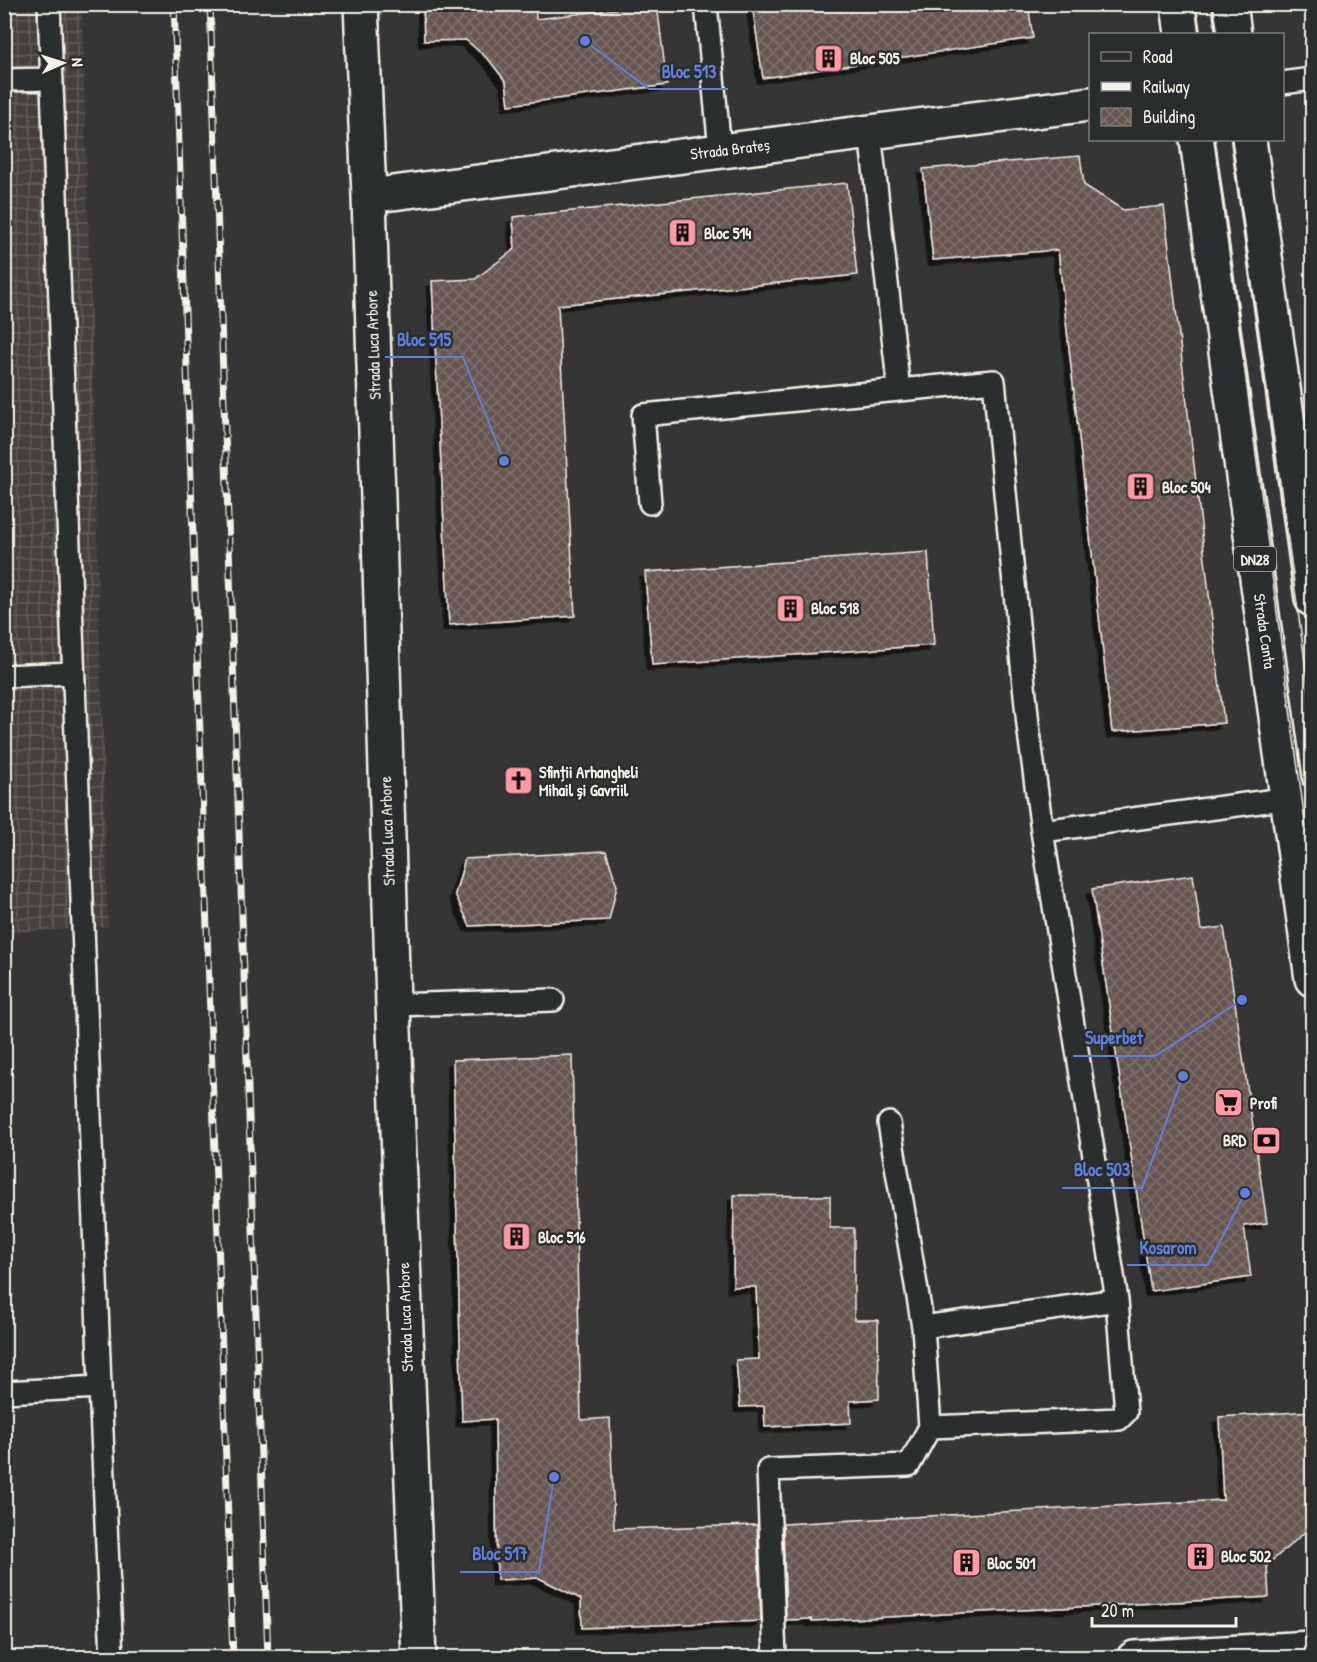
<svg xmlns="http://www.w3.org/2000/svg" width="1317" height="1662" font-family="'Patrick Hand',sans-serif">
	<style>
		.industrial { fill: url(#industrial-grid) }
		.building { fill: url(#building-cross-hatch); stroke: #f4f1e8; stroke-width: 1.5; filter: url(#shadow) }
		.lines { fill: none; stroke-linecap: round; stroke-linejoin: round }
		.lane-casing { stroke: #f4f1e8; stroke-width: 26 }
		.street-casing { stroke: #f4f1e8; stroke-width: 38 }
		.secondary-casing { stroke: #f4f1e8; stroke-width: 38 }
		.primary-casing { stroke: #f4f1e8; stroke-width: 38 }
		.lane { stroke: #2a2d2e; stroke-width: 21 }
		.street { stroke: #2a2d2e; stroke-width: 33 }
		.secondary { stroke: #2a2d2e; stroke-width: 33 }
		.primary { stroke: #2a2d2e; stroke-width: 33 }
		.tram { stroke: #f4f1e8; stroke-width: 1.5 }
		.rail-casing { stroke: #f4f1e8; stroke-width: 7 }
		.rail { stroke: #2a2d2e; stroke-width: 4.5; stroke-dasharray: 14; stroke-linecap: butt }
		.labels { text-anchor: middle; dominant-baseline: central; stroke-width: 5; stroke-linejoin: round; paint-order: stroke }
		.shield { fill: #2a2d2e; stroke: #b7b6b0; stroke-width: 1.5 }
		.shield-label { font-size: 15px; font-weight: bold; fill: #f4f1e8 }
		.poi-label { font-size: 16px; font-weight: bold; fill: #f4f1e8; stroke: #2a2d2e; text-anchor: start }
		.street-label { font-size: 16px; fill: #f4f1e8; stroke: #2a2d2e }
		.leader { fill: none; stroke: #5e7fdd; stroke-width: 2 }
		.callout-dot { fill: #5e7fdd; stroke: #2a2d2e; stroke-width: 2 }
		.callout-label { font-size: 18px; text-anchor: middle; font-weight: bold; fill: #5e7fdd; stroke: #2a2d2e; stroke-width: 5; stroke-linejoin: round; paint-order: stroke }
	</style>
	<defs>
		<pattern id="industrial-grid" width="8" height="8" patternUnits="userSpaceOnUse" patternTransform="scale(1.5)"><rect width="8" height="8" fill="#453f3d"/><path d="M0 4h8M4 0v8" fill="none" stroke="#605b59"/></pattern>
		<pattern id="building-cross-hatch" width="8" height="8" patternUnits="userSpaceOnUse" patternTransform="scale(1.5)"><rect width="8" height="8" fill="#685751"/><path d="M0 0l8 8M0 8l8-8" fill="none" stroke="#7e706a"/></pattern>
		<filter id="shadow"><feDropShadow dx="-5.5" dy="5.5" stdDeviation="0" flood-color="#0009"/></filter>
	</defs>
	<rect width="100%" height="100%" fill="#363535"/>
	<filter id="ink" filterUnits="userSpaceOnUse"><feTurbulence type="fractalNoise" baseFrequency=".0167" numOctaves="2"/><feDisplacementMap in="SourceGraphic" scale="12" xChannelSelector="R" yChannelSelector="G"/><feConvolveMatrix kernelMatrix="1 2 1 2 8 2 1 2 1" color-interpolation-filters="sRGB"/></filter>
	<g filter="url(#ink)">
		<!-- industrial -->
		<path class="industrial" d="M4 5H82L108 927 5 932Z"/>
		<!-- building -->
		<path class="building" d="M423 4H535L536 19 657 4 667 85 509 105 506 82 490 61 466 40 424 41Z
			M752 4H1028L1033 38 763 78Z
			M1080 156 1084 185 1123 210 1164 206 1224 723 1112 732 1058 250 933 260 923 169Z
			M847 183 857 275 558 305 575 616 449 625 432 281 475 279 515 249 513 217Z
			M928 552 934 645 652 665 645 572Z
			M606 851 617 886 609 920 470 926 455 894 465 859Z
			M1193 875 1201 930 1224 927 1267 1223 1244 1226 1251 1277 1151 1291 1092 889Z
			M572 1055 581 1420 610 1418 614 1529 757 1525 761 1621 582 1628 581 1599 539 1578 497 1580 495 1419 462 1421 453 1060Z
			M734 1195 830 1196V1228H854V1320H878L879 1399 850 1401 851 1423 765 1427 764 1406 740 1407 736 1360 759 1359 756 1287H733Z
			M1312 1411V1526L1267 1565 1269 1597 812 1621V1619L786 1620 783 1524 1223 1500 1219 1417Z"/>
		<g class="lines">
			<defs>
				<path id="lane" d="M49 4 100 1387 112 1658
					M706 4 720 150
					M4 80 52 79
					M1282 83 1312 79
					M899 390 994 381 1028 725 1042 831 1312 795
					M650 503 643 415 899 390 870 132
					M4 676 73 673
					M393 1005 553 1000
					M889 1123 923 1327 930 1427
					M923 1327 1117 1300
					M4 1392 100 1387
					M775 1658 768 1470 909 1465 930 1427 1119 1419 1126 1412 1117 1300 1042 831"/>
				<path id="street" d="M361 4 369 196 393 1005 419 1658
					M369 196 1090 104"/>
				<path id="secondary" d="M1134 1658 1312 1648"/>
				<path id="primary" d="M1178 4 1182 34
					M1230 4 1234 34
					M1197 140 1312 979
					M1249 140 1312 599"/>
			</defs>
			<!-- lane casing -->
			<use href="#lane" class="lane-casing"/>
			<!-- street casing -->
			<use href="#street" class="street-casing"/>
			<!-- secondary casing -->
			<use href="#secondary" class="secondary-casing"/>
			<!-- primary casing -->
			<use href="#primary" class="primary-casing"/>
			<!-- lane -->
			<use href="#lane" class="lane"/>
			<!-- street -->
			<use href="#street" class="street"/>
			<!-- secondary -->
			<use href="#secondary" class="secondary"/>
			<!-- primary -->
			<use href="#primary" class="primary"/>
			<!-- tram -->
			<path class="tram" d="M1195 4 1199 34
				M1213 4 1218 34
				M1214 140 1312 874
				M1232 140 1312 711"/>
			<defs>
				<path id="rail" d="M174 4 233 1658
					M210 4 268 1658"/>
			</defs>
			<!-- rail casing -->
			<use href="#rail" class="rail-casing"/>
			<!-- rail -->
			<use href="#rail" class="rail"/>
		</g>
	</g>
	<!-- icons -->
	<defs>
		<symbol id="building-square" viewBox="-11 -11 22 22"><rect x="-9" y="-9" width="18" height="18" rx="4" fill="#ff9aa2" stroke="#2a2d2e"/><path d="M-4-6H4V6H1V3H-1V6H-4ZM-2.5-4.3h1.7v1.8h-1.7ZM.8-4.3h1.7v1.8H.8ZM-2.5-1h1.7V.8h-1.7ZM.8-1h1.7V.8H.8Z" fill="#111"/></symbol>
		<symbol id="church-square" viewBox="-11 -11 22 22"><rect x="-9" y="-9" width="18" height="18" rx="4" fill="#ff9aa2" stroke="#2a2d2e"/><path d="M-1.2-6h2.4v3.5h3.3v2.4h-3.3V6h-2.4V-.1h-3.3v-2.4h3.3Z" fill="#111"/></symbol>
		<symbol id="supermarket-square" viewBox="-11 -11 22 22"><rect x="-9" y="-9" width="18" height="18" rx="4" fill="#ff9aa2" stroke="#2a2d2e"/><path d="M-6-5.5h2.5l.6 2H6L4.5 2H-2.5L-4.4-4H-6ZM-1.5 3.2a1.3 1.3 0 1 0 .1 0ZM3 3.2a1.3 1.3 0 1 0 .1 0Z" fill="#111"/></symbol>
		<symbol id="bank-square" viewBox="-11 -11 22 22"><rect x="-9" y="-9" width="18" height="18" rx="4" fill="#ff9aa2" stroke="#2a2d2e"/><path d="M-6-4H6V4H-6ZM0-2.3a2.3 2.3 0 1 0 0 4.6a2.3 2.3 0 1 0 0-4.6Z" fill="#111"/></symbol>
	</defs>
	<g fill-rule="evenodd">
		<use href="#building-square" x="812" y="42" width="33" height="33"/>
		<use href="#building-square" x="666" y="216" width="33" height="33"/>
		<use href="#building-square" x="1124" y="470" width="33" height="33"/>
		<use href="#building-square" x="774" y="592" width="33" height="33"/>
		<use href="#church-square" x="502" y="764" width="33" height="33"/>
		<use href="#supermarket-square" x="1212" y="1086" width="33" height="33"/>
		<use href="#bank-square" x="1250" y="1124" width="33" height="33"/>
		<use href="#building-square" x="500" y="1220" width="33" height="33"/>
		<use href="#building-square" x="1184" y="1540" width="33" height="33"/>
		<use href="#building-square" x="950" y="1546" width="33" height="33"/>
	</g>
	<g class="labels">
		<!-- shield labels -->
		<rect class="shield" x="1234" y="547" width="42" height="24" rx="4.5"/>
		<g class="shield-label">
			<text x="1255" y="559">DN28</text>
		</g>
		<!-- poi labels -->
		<g class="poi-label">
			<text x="850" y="58">Bloc 505</text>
			<text x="704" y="233">Bloc 514</text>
			<text x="1162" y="487">Bloc 504</text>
			<text x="811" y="608">Bloc 518</text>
			<text x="539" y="772">Sfinții Arhangheli<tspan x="539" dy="18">Mihail și Gavriil</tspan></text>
			<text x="1250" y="1103">Profi</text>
			<text x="1246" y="1140" text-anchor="end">BRD</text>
			<text x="538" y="1237">Bloc 516</text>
			<text x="1221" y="1556">Bloc 502</text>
			<text x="987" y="1563">Bloc 501</text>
		</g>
		<!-- street labels -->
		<g class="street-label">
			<text transform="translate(730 149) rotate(-7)">Strada Brateș</text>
			<text transform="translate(373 345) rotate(-92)">Strada Luca Arbore</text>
			<text transform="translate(1265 631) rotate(82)">Strada Canta</text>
			<text transform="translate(387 831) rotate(-92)">Strada Luca Arbore</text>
			<text transform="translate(405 1317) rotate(-92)">Strada Luca Arbore</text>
		</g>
	</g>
	<!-- callouts -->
	<path class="leader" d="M585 41L649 89H728M504 461L463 357H385M1242 1000L1155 1056H1073M1183 1076L1142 1188H1062M1245 1193L1208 1265H1127M554 1477L539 1572H460"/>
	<g class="callout-dot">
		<circle cx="585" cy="41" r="6"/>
		<circle cx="504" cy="461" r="6"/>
		<circle cx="1242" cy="1000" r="6"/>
		<circle cx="1183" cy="1076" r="6"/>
		<circle cx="1245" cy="1193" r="6"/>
		<circle cx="554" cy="1477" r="6"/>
	</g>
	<g class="callout-label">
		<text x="689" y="78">Bloc 513</text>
		<text x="424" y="346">Bloc 515</text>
		<text x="1114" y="1044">Superbet</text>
		<text x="1102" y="1176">Bloc 503</text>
		<text x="1168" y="1254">Kosarom</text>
		<text x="500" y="1560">Bloc 517</text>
	</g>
	<!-- margin -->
	<rect width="1317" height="1662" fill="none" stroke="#2a2d2e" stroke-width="24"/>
	<rect x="12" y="12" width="1293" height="1638" fill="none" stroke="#f4f1e8" stroke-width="2" filter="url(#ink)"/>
	<!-- legend -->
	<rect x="1089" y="33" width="195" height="108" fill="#2a2d2e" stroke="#7b7b78" stroke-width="1.5"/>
	<rect x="1101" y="52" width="30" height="9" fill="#2a2d2e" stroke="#7b7b78" stroke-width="1.5"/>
	<text x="1143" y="63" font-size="18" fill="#f4f1e8">Road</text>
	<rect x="1101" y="82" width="30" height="9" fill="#f4f1e8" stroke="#7b7b78" stroke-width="1.5"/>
	<text x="1143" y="93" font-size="18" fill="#f4f1e8">Railway</text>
	<rect x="1101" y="108" width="30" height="18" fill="url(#building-cross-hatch)" stroke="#7b7b78" stroke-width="1.5"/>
	<text x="1143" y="123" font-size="18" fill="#f4f1e8">Building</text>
	<!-- north arrow -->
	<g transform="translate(63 63) rotate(87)" stroke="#2a2d2e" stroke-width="4.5" paint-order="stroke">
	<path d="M0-4.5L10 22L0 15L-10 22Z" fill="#f4f1e8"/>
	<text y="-9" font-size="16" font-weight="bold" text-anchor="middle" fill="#f4f1e8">N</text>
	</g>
	<!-- scale -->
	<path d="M1092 1617v9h144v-9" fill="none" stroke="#f4f1e8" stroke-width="3"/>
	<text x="1101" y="1617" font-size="18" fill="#f4f1e8" stroke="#2a2d2e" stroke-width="4.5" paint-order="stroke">20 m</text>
</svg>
